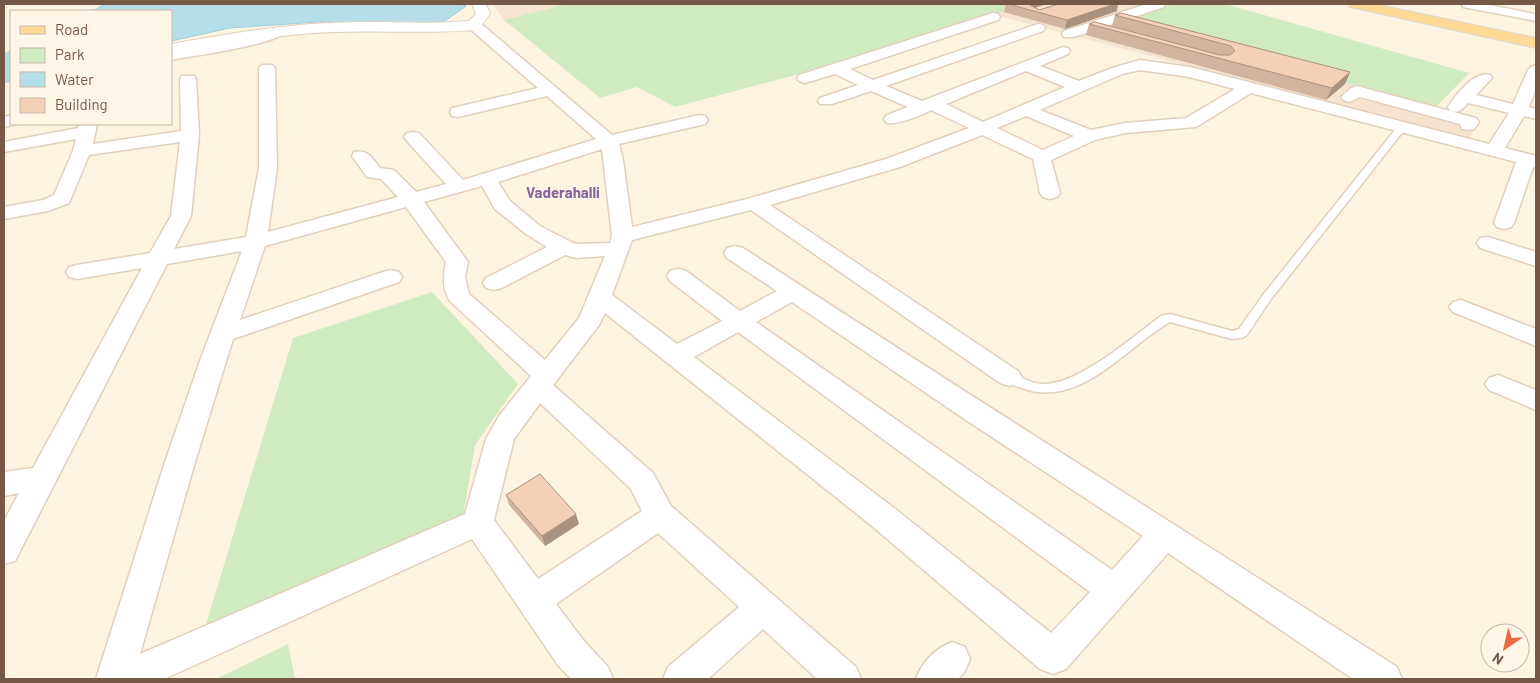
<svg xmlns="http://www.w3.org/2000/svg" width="1540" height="683" font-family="Barlow,sans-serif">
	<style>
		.residential { fill: #f5e4cf }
		.green { fill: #d0ebbf }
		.water { fill: #b5dfe7; stroke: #9bcfda }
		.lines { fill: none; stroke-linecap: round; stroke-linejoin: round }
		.service-casing { stroke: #e2cfbd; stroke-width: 3 }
		.minor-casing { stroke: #e2cfbd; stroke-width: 3 }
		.tertiary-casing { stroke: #e2cfbd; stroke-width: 2 }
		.primary-casing { stroke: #ded7d3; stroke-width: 2 }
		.service { fill: #fff; fill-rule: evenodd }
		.minor { fill: #fff; fill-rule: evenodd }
		.tertiary { fill: #fff; fill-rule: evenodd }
		.primary { fill: #ffda96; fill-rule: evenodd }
		.wall { fill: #d2b39d }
		.shaded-wall { fill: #ab9280 }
		.building { fill: #f4d0b7; stroke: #ab9280 }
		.labels { text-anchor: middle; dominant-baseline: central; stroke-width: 4; stroke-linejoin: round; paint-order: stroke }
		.far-neighbourhood-label { font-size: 15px; font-weight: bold; fill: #88629a; stroke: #fff6e8 }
	</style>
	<rect width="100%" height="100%" fill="#fdf3e1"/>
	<!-- residential -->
	<path class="residential" d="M493 4H567L504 20Z
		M1023 4H1174L1119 22 1436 107 1435 110 1479 122 1468 140 995 15Z"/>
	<!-- green -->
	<path class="green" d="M567 4H1023L995 15 788 77 675 107 637 87 600 98 504 20Z
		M1174 4H1225L1469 73 1436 107 1118 22Z
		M432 292 518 384 475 445 463 518 203 634 293 338Z
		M288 644 295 679H216Z"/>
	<!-- water -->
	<path class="water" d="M105 4H463L466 6 445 21 415 24 317 22 230 28 171 41V11H93Z
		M11 51V82H4V54Z"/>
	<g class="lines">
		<defs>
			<path id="service" d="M1402 124 1405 125V129L1271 299 1247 335 1242 338 1232 339 1170 322C1126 347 1079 410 1022 388 1015 386 1006 383 1002 377L1004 374 1009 373C1021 376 1032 385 1045 384 1081 383 1132 337 1161 316L1170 314 1232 331 1239 329 1263 295 1399 125Z"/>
			<path id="minor" d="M1147 4H1165L1164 7 1074 37H1064L1062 34 1064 31Z
				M1462 4H1485L1534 14 1536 15V21L1468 8 1463 7Z
				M993 13 998 14 1000 17 998 20 850 69 873 80 1038 24 1043 25 1045 28 1043 31 886 86 922 101 1063 47 1068 48 1070 51 1068 54 1040 66 1079 81 1112 68 1140 60 1190 67 1489 144 1509 113 1468 103C1462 110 1459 113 1450 111L1448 107C1456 95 1474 71 1490 75L1492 78 1476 95 1513 104 1528 70 1531 67 1536 65V88L1529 107 1536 109V119L1524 116 1505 148 1536 156V168L1533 167 1514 223 1511 227 1504 229 1497 227 1494 223 1516 162 1251 93 1196 127 1125 133 1095 140 1051 160 1060 193 1057 197 1050 199 1043 197 1040 193 1033 159 982 135 900 167 770 205 1018 371 1022 377 1018 383 1009 386 1000 383 751 210 632 240 612 295 677 344 722 321 670 281 667 276 670 271 678 269 686 271 740 311 777 291 727 258 724 253 727 248 735 246 743 248C959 389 1179 527 1397 667L1402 679H1353L1168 553 1066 669 1053 674 1040 669 872 526 605 313 599 325 553 385 653 473 671 506 856 667 861 679H817L763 629 708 679H663L668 667 739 607 658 533 556 604 584 641 608 667 613 679H571L558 665 472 539 164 679H96L165 462 201 358 242 251 167 264 15 561 4 564V521L19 493 4 496V472L33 468 142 268 77 279 69 277 66 272 69 267 77 265 150 253 171 216 180 142 89 155 69 203 48 211 4 219V207L43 200 54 195 73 151 76 139 4 152V142L78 128 80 124H97L93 144 181 131 180 79 182 76H194L196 79 199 135 191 216 174 249 246 237 259 168V68L262 65H272L275 68 277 168 268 232 398 197 381 179 367 177 352 156 354 152C368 149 372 158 380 168L394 170 416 192 446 184 407 141 404 137 407 133 413 132 419 133 463 180 596 139 547 96 458 117 452 116 450 112 452 108 538 88 469 28 467 25 474 21 479 22 612 135 699 115 705 116 708 120 705 124 619 144 623 160 632 227 747 199 886 159 969 128 931 110C923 115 897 125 887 123L884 119 887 115 908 107 871 91 832 104H820L818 101 820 98 858 85 835 74 805 83 799 81 797 78 799 75ZM1140 70 1189 77 1235 89 1186 118 1125 123 1091 130 1040 110 1122 74ZM1026 71 1065 87 983 122 946 104ZM1026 116 1074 136 1043 150 997 128ZM602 149 612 236 610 243 577 244 571 242 540 226 510 201 498 182ZM482 186 495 209 526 234 547 247 486 278 483 283 486 288 494 290 502 288 565 255 576 258 605 256 579 318 545 360 469 294 465 277 468 262 424 202ZM406 207 446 262C443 275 442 289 450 301L531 376 499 416 486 439 465 514 140 654 195 462 233 339 399 282 402 277 399 272 391 270 383 272 240 320 265 246ZM792 302 969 422 1143 536 1112 570 756 322ZM738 332 1090 592 1051 633 894 508 694 357ZM540 403 631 489 642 511 538 579 494 520 514 439Z
				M278 28 283 29 285 32C275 45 192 56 171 60V51L257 35Z
				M1357 86 1476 118 1479 122 1474 129 1468 130 1462 129 1460 124 1360 97 1349 102 1343 100 1341 97 1351 88Z
				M11 115V124H17L4 127V117Z
				M1488 237 1536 252V266L1480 248 1477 243 1480 238Z
				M1461 300 1536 329V346L1453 312 1449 307 1453 302Z
				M1498 375 1536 390V410L1489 390 1485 384 1489 378Z
				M952 642 965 647 970 659 965 671 958 679H916C922 662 935 649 952 642Z"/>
			<path id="tertiary" d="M472 4H486L490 14 479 28 474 30C427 34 380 30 333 32 279 34 225 44 171 54V44C224 35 277 25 331 23 377 20 423 25 469 21L476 14Z"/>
			<path id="primary" d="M1348 4H1374L1536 38V48L1355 8 1350 7Z"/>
		</defs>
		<!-- service casing -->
		<use href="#service" class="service-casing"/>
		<!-- minor casing -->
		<use href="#minor" class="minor-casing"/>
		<!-- tertiary casing -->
		<use href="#tertiary" class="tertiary-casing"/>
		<!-- primary casing -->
		<use href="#primary" class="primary-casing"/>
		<!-- service -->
		<use href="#service" class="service"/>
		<!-- minor -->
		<use href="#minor" class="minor"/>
		<!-- tertiary -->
		<use href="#tertiary" class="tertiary"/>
		<!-- primary -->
		<use href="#primary" class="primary"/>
	</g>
	<!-- wall -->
	<path class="wall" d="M1006 4H1046L1035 7 1039 10 1117 11 1065 29 1004 12Z
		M1115 15 1350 72 1345 84 1326 100 1086 35 1089 24 1218 55 1112 26Z
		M506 495 579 524 545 546 509 505Z"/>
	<!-- shaded-wall -->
	<path class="shaded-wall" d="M1030 4H1046L1029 10Z
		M1107 4H1118L1117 11 1065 29 1067 20Z
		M1350 72 1345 84 1326 100 1332 88Z
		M576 514 579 524 545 546 542 536Z"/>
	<!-- building -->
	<path class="building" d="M1008 4H1030V5L1039 10 1059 4H1115L1067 20Z
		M1121 13 1350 72 1332 88 1089 24 1095 22 1220 55H1230L1235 51 1231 46 1115 15Z
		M540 474 576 514 542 536 506 495Z"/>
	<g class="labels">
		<!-- far-neighbourhood labels -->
		<g class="far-neighbourhood-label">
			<text x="563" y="192">Vaderahalli</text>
		</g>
	</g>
	<!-- border -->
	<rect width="1540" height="683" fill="none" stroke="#765847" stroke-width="10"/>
	<!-- legend -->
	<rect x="10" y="10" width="162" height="115" fill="#fff6e8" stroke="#c8b7a8"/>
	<rect x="20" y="26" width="25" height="8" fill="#ffda96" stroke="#c8b7a8"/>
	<text x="55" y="35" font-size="15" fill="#765847">Road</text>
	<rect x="20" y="48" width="25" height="15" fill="#d0ebbf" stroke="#c8b7a8"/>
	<text x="55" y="60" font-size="15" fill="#765847">Park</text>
	<rect x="20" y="72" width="25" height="15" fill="#b5dfe7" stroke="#c8b7a8"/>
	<text x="55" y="85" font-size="15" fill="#765847">Water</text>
	<rect x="20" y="98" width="25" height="15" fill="#f4d0b7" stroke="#c8b7a8"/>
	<text x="55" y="110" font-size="15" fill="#765847">Building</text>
	<!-- north arrow -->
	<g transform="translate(1505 648) rotate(214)"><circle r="24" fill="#fff6e8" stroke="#c8b7a8"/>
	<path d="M0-4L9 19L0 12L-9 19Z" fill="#ed6940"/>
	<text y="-8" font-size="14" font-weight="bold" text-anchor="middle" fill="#765847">N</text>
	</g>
</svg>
